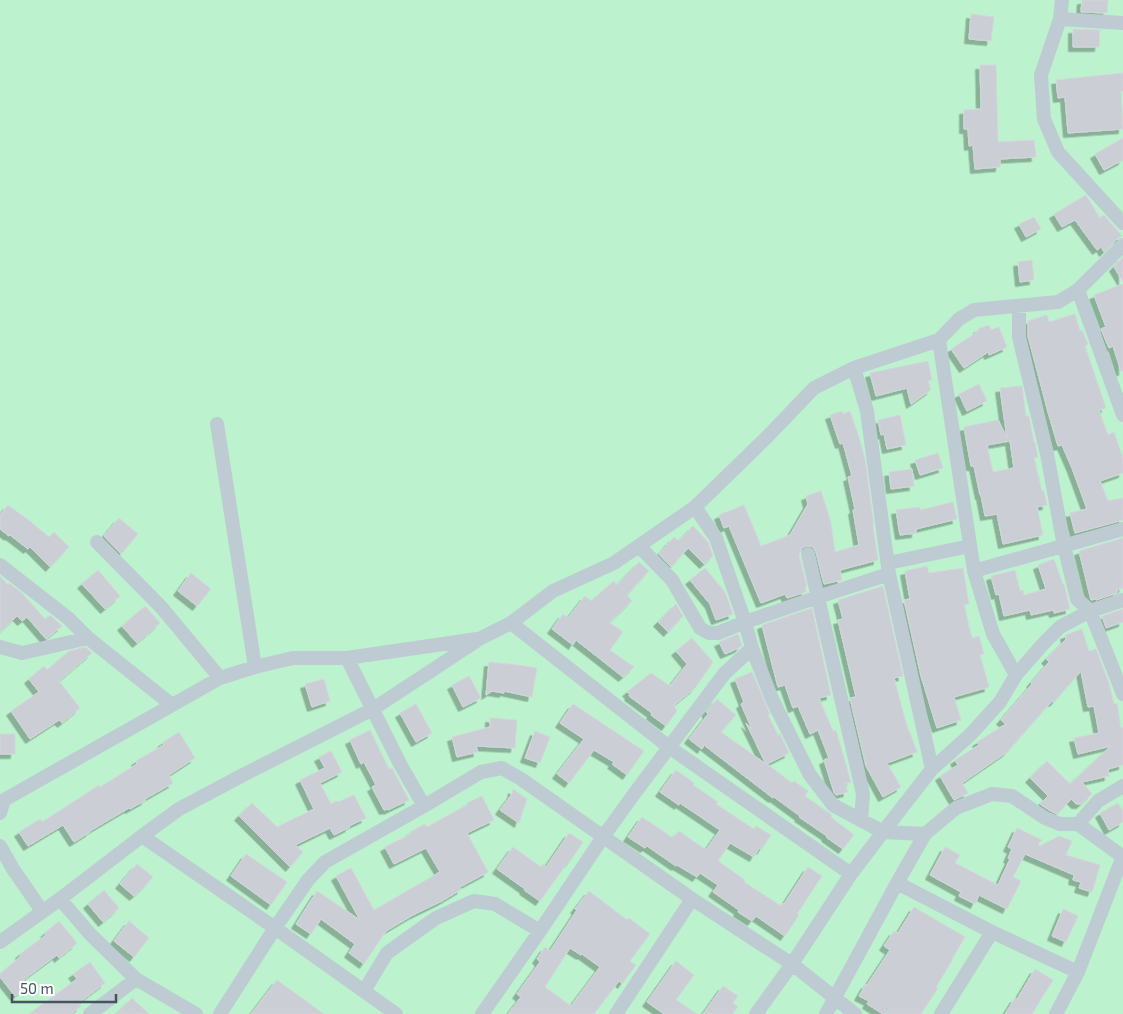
<svg xmlns="http://www.w3.org/2000/svg" width="1123" height="1014" font-family="'Exo 2',sans-serif">
	<style>
		.green { fill: #bcf2ce }
		.building { fill: #cbcfd5; stroke: #d3d6dc; fill-rule: evenodd; filter: url(#shadow) }
		.lines { fill: none; stroke-linecap: round; stroke-linejoin: round }
		.minor { stroke: #bfcbd3; stroke-width: 14 }
	</style>
	<defs>
		<filter id="shadow"><feDropShadow dx="-4.5" dy="4.5" stdDeviation="0" flood-color="#0004"/></filter>
	</defs>
	<rect width="100%" height="100%" fill="#f2f0f0"/>
	<!-- green -->
	<path class="green" d="M0 0H1123V1014H0Z"/>
	<!-- building -->
	<path class="building" d="M1082 0H1108L1107 13 1081 12Z
		M971 14 994 17 991 41 969 39Z
		M1073 29 1100 30 1099 47H1073Z
		M980 65H996L998 142 1034 140 1036 157 1000 159V167L975 169 973 145 969 146 968 129H964V110L981 109Z
		M1123 73V91H1121L1123 129 1068 133 1065 97 1058 98 1056 80Z
		M1123 138V160L1104 170 1095 154Z
		M1086 195 1100 218 1104 215 1122 236 1117 239 1104 252 1101 247 1097 250 1075 220 1062 227 1054 214Z
		M1034 217 1041 229 1026 237 1019 224Z
		M1123 257V282L1114 267Z
		M1032 260 1034 280 1020 282 1018 262Z
		M1123 284V371H1121L1113 346 1109 348 1101 329 1106 327 1094 295Z
		M1075 314 1080 331 1082 330 1088 344 1085 346 1106 408 1099 410 1108 435 1114 432 1123 458V473L1100 481 1108 501 1123 498V520L1075 533 1070 513 1087 509 1072 468 1062 445 1058 446 1048 412 1028 336V321L1047 315 1049 322Z
		M989 325 991 330 999 327 1007 347 989 355 988 352 964 368 951 349 979 331 978 329Z
		M928 361 932 380 928 381 931 390 911 404 907 388 876 396 870 373Z
		M979 384 987 401 967 411 959 394Z
		M1022 386 1026 416H1029L1034 442H1035L1038 457 1034 458 1042 491H1044L1047 505 1037 507 1043 535 1003 544 997 514 985 516 981 495H980L974 466H971L964 427 998 420 1007 438 1000 388ZM1010 441 1014 468 993 472 987 445Z
		M842 411 843 414 850 411 859 437 865 459 874 526H873L878 560 840 570 842 580 824 584 816 552 814 548 811 546H806L802 548 800 552 799 555 807 587 805 588 806 592 787 598 785 594 761 603 729 526 724 528 719 515 744 505 761 546 790 535 808 504 806 496 821 491 831 523 835 552 859 545 853 510 855 509 848 477 852 476 843 443 840 444 830 415Z
		M900 415 906 445 887 449 884 434 881 435 878 420Z
		M938 453 943 468 920 475 915 460Z
		M912 469 914 486 891 489 889 472Z
		M953 502 957 519 916 529V533L900 535 896 510 920 507V510Z
		M8 505 31 522 49 537 54 532 69 547 50 567 30 547 28 549 10 535 9 536 0 529V515Z
		M119 518 138 534 121 554 104 536Z
		M693 526 708 542 713 556 704 564 688 548 671 567 659 554 674 537 679 541Z
		M1123 538V588L1117 590V593L1096 600V599L1091 600 1079 551Z
		M1054 559 1063 584H1064L1070 609 1054 613 1053 610 1031 615 1030 610 1004 616 999 594 996 595 991 576 1015 570 1020 591 1023 590 1024 595 1046 589 1038 565Z
		M639 562 649 571 627 595 632 601 609 622 623 632 610 650 634 667 623 677 576 640 573 645 552 629 563 614 568 618 585 596 591 601 614 581 617 585Z
		M927 566 929 573 963 568 969 604 964 605 972 638 979 636 984 654 980 655 989 687 954 697 961 720 937 728 921 676 904 600 910 599 905 571Z
		M705 568 725 592 733 614 716 620 710 604 690 580Z
		M98 570 120 596 105 609 82 584Z
		M191 573 211 589 197 606 178 591Z
		M0 576 8 585 9 583 21 592 45 619 50 615 62 626 46 639 27 617 22 621 17 616 0 632Z
		M883 586 903 676 894 678 908 730H909L917 752 887 763 901 787 883 797 866 766 850 698 856 697 838 620 843 619 838 600Z
		M676 604 683 616 668 632 658 622Z
		M145 606 160 623 137 643 122 626Z
		M812 608 831 695 819 698 833 731 836 730 851 782 845 784 848 792 836 795 834 792 824 760 829 758 818 730 810 734 798 706 793 708 785 685 778 687 762 625Z
		M1123 609V622L1106 628 1102 616Z
		M1082 629 1089 651 1096 649 1109 683 1114 704 1117 703 1121 728 1123 727V765L1108 769 1109 776 1082 782 1092 794 1081 804H1076L1071 799 1057 814 1049 810 1040 804 1048 796 1030 778 1047 761 1070 784 1111 746 1078 754 1074 738 1099 733 1094 706 1088 707 1081 671 1054 702 1052 701 1007 752 962 783 968 793 954 800 940 776 958 765 955 760 979 745 977 742 1006 724 1001 720 1032 684 1031 683 1049 662 1046 659 1066 639 1065 635Z
		M738 634 742 645 739 648 725 654 719 642Z
		M692 638 713 662 695 688 674 705 677 711 666 726 651 715 652 713 629 696 630 694 627 692 651 673 670 686 687 664 676 651Z
		M86 647 92 653 59 681 80 708 62 723 59 720 30 739 11 711 39 692 29 679 44 666 47 670 69 651Z
		M489 662 518 665 537 668 532 697 504 691V693L492 691 486 695Z
		M752 672 770 714 768 715 778 735 780 734 789 753 767 764 792 783 794 781 808 791 805 796 832 815 831 817 854 835 843 849 826 837 827 836 799 817 800 816 774 797 773 798 704 745 702 749 689 739 708 714 706 712 717 699 736 715 721 732 766 764 746 723 752 729 741 704 744 702 735 679Z
		M469 676 481 698 463 707 452 685Z
		M324 679 330 701 312 707 305 684Z
		M416 704 432 733 416 742 400 713Z
		M573 704 644 751 627 775 612 764 614 762 594 750 569 783 557 774 584 739 560 723Z
		M490 718 517 720 515 748 476 746 478 752 457 757 452 737 490 727Z
		M370 730 389 769 392 768 409 800 388 810V809L384 810 372 787 376 785 364 762 361 764 350 740Z
		M535 731 550 737 540 763 525 758Z
		M179 732 195 758 169 775 173 783 145 799 146 800 130 809 129 808 90 831V832L74 842 63 825 28 846 19 832 40 819 42 822 84 795 99 785 100 787 137 764 136 761 164 745 162 743Z
		M0 734H15V754H0Z
		M331 751 342 772 320 783 331 804 337 801 338 802 354 795 366 818 349 826 350 827 334 835 330 828 295 845 303 852 290 867 239 816 252 803 277 827 314 809 300 780 325 768 319 757Z
		M676 770 694 783 693 785 718 802 716 804 754 829 756 826 771 835 761 850 759 848 754 857 730 843 718 861 745 880 744 882 781 906 783 903 784 904 808 867 822 876 797 914 799 915 785 936 756 916 752 921 738 912 739 910 713 892 718 885 700 873 697 877 677 865 676 866 647 846 645 848 628 837 642 817 673 838 679 831 706 850 720 830 680 803 679 805 660 792Z
		M513 789 527 799 519 823 500 810 512 794Z
		M482 796 494 820 467 833 488 872 460 887 462 889 442 901 413 915 386 931 364 964 349 953 355 944 321 919 311 934 296 924 317 891 360 920 336 876 351 868 374 910 440 872 426 848 394 864 385 847 411 834 410 832 425 824 427 827 467 805V803Z
		M1118 803 1123 811V822L1109 830 1100 813Z
		M1017 828 1042 840 1038 844 1040 846 1059 836 1072 841 1066 855 1100 865 1092 892 1079 888 1081 882 1073 880 1074 875 1025 854 1013 877 1021 881 1007 909 979 895 975 904 959 896 961 892 930 875 945 847 960 855 955 863 998 885 1010 859 1008 858 1012 849 1008 847Z
		M569 833 583 842 569 863 568 862 540 901 524 890 525 889 497 869 513 847 541 867 542 864 546 867Z
		M246 854 287 882 271 905 231 876Z
		M137 864 153 877 144 887 134 896 120 884Z
		M104 890 119 908 103 922 88 904Z
		M589 891 627 920 629 918 650 934 630 961 636 965 622 984 619 981 594 1014H508L521 997 517 994 540 962 537 959 545 947 550 951 577 910 575 909ZM570 948 581 955 582 954 600 967 571 1006 545 987Z
		M914 907 965 937 952 959H953L936 987 938 988 921 1014H883L867 1004 869 1001 859 996 866 984 867 985 890 950 884 946 894 931 898 933Z
		M1063 909 1078 916 1066 942 1052 936Z
		M59 921 77 943 59 958 57 955 23 980 28 986 15 996 0 977V974L21 956 20 954 46 935 45 933Z
		M129 921 149 938 134 957 114 941Z
		M676 961 694 975 676 1000 697 1014H664L647 1002Z
		M90 962 105 983 79 1003 81 1006 71 1014H29L77 979 73 974Z
		M1035 969 1053 980 1032 1014H1005L1015 998 1017 999Z
		M277 980 324 1014H251Z
		M723 986 738 996 733 1003 738 1007 732 1014H703Z
		M132 998 149 1014H116Z"/>
	<g class="lines">
		<!-- minor -->
		<path class="minor" d="M1062 0 1060 19 1041 75 1044 119 1058 152 1123 223
			M1060 19 1123 23
			M1078 290 1123 415
			M1019 306V337L1047 454 1064 546 1077 599 1090 611 1123 694
			M939 340 974 571 993 634 1016 675
			M854 368 867 411 889 574 932 769
			M217 424 255 667
			M695 507 716 538 745 622 752 648 772 699 810 775 833 805 883 832 925 834 956 808 992 794 1012 796 1045 818 1060 824H1078L1123 857
			M97 542 162 608 220 678
			M639 546 672 580 700 628 709 633H718L745 622 818 597 889 574
			M808 554 863 794 861 820
			M888 563 970 546
			M0 565 68 618 88 638 172 705
			M974 571 1123 529
			M511 623 669 747 851 874
			M0 647 22 653 88 638
			M347 658 400 764 424 806
			M0 813 4 800 220 678 255 667 293 658H347L477 639
			M1078 824 1098 801 1123 786
			M142 836 179 809 243 775 373 709 481 638 511 623 553 591 614 563 695 507 768 436 814 388 854 368 939 340 959 319 974 310 1058 302 1078 290 1123 245
			M0 846 13 869 42 911
			M897 883 992 932 1078 972
			M60 899 90 934 136 979 196 1014
			M0 942 60 899 142 836 275 928 396 1014
			M364 991 387 953 436 918 474 901 495 904 540 931
			M90 1014 136 979
			M220 1014 275 928 308 880 325 862 424 806 481 772 502 768 521 779 692 899 792 964 855 1014
			M482 1014 540 931 603 837 634 794 724 674 752 648
			M616 1014 692 899
			M756 1014 792 964 851 874 883 832 932 769 970 735 1000 702 1016 675 1043 644 1060 627 1090 611 1123 600
			M826 1014 897 883 925 834
			M941 1014 992 932
			M1056 1014 1078 972 1123 856"/>
	</g>
	<!-- scale -->
	<path d="M12 994v8h104v-8" fill="none" stroke="#46545f" stroke-width="2.5"/>
	<text x="20" y="994" font-size="15" fill="#46545f" stroke="#ffffff" stroke-width="4" paint-order="stroke">50 m</text>
</svg>
